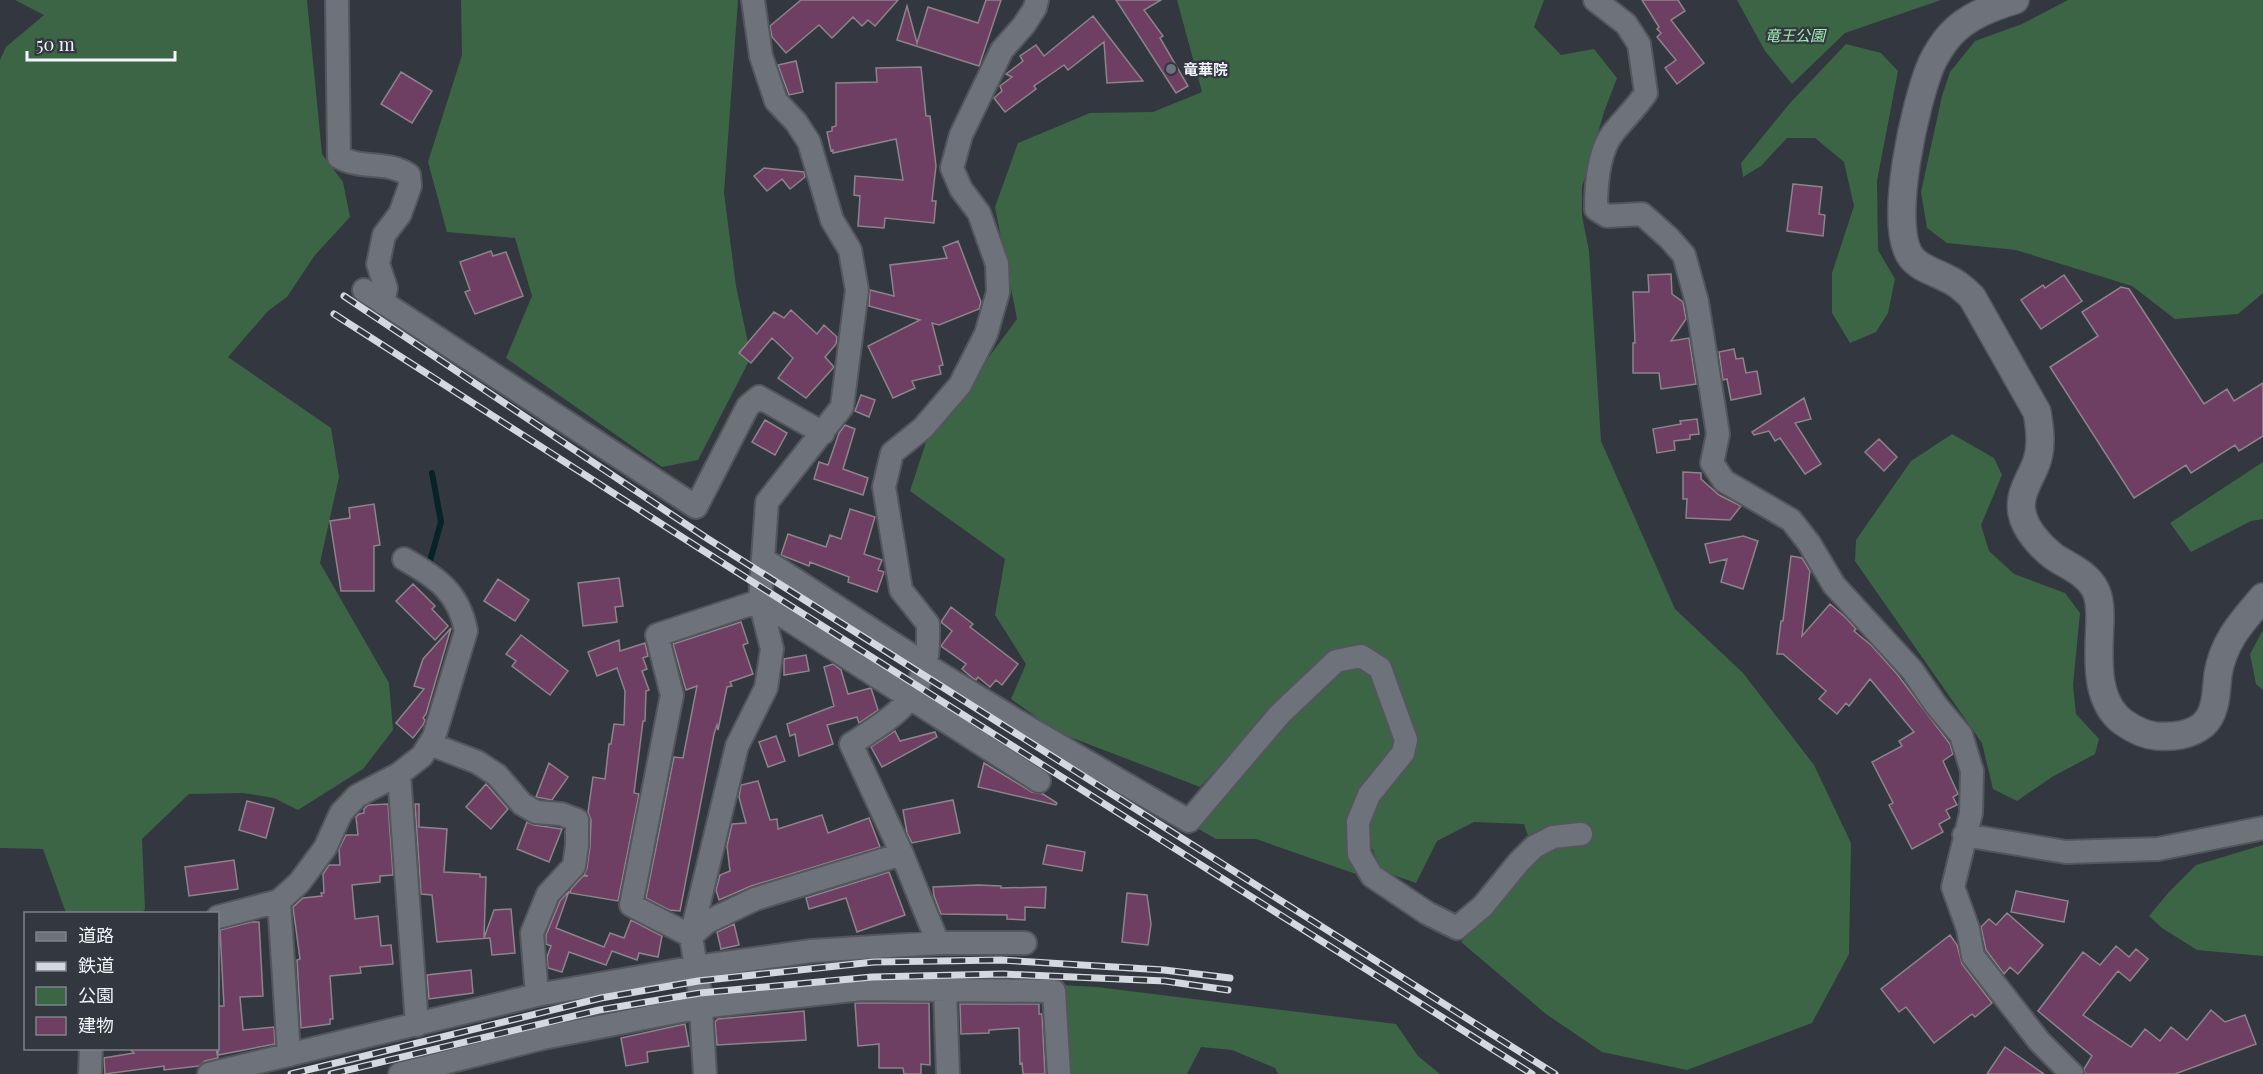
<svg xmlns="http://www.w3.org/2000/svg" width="2263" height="1074" font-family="'Playfair Display','Noto Sans JP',serif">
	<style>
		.green { fill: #3c6545 }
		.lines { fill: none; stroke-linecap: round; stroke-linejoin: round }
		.stream { stroke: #082327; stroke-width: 6 }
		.building { fill: #6e3f63; stroke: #8d838a; stroke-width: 1.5 }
		.minor-casing { stroke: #53565c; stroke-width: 26 }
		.tertiary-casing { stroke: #53565c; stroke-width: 30 }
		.minor { stroke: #6e727b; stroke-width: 22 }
		.tertiary { stroke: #6e727b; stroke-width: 27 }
		.rail-casing { stroke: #d5d8de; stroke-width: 7 }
		.rail { stroke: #33373f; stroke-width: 4.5; stroke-dasharray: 14; stroke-linecap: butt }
		.worship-dot { fill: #6b7280; stroke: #33373f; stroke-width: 2 }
		.labels { text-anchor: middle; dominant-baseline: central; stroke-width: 4.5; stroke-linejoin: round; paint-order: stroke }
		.park-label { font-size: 15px; font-style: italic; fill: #a3f0b4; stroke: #33373f }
		.poi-label { font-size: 15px; font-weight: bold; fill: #f2f5fa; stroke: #33373f; text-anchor: start }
	</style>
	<rect width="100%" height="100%" fill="#33373f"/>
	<!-- green -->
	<path class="green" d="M15 0H307L322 154 343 182 350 217 315 255 287 297 268 311 228 357 331 428 339 477 320 563 389 683 393 730 363 769 298 810 274 798 243 793 189 794 142 839 145 909 142 913H66L43 849 0 848V60L6 47 44 15Z
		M461 0H738L724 193 736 286 751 357 698 460 662 467 506 358 532 296 515 238 447 232 428 162 462 55Z
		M1177 0H1544L1534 27 1561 55 1594 49 1617 78 1604 112 1582 187V216L1589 251 1601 441 1675 609 1743 673 1814 765 1851 843 1849 954 1812 1023 1687 1070 1602 1052 1546 1014 1461 942 1535 856 1524 824 1474 822 1437 841 1416 883 1382 871 1368 839 1376 797 1413 741 1360 653 1272 709 1200 787 1057 732 1011 699 1026 664 995 615 1005 559 910 491 926 442 1017 319 995 207 1018 143 1090 113 1153 112 1202 92Z
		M1737 0H1941L1845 33 1792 84 1765 51Z
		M2068 0H2263V293L2238 314 2175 319 2132 286 2016 250 1947 243 1927 228 1921 192 1942 96 1950 72 1975 41 2022 24Z
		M1846 44 1881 53 1898 71 1877 181 1878 250 1895 279 1888 313 1876 332 1850 343 1832 313V273L1854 206 1844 162 1815 138H1787L1761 166 1743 177 1741 163 1790 103Z
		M1952 434 1994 458 2002 475 1981 525 1989 551 2014 574 2065 593 2080 613 2073 685 2076 714 2099 739 2095 754 2052 777 2017 801 1993 789 1982 743 1855 561 1856 540 1911 461Z
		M2263 462V519L2251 521 2191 552 2170 523Z
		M2263 630V690L2256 684 2250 654Z
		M1360 663 1374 673 1398 738 1396 749 1348 820 1347 849 1356 874 1256 839H1216L1195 827 1281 722 1340 666Z
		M2263 845V956L2197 950 2162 928 2149 916 2169 892 2196 865Z
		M1060 985 1097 987 1396 1024 1418 1056 1440 1074H1278L1275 1068 1232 1050 1201 1047 1187 1074H1063Z"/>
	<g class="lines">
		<!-- stream -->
		<path class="stream" d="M428 568 441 522 432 473"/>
	</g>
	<!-- building -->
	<path class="building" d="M801 0H898L875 26 868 20 862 26 853 17 832 38 819 25 786 53 772 37 770 26Z
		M986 0H1001L979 66 897 40 907 6 917 43 928 7 978 23Z
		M1116 0H1161L1144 10 1163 36 1160 38 1188 86 1176 93Z
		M1642 0H1678L1685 11 1671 20 1704 63 1677 84 1665 68 1676 60 1657 37 1661 33 1657 29 1659 27Z
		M1093 16 1143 81 1107 83 1104 42 1068 70 1064 65 1034 86 1036 89 1005 112 994 98 1002 91 1000 86 1012 77 1006 74 1023 61 1020 56 1036 45 1044 56Z
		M796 61 803 92 789 95 778 65Z
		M921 67 926 116H930L936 166 932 201H936L934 223 885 218 884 228 858 226 860 196 854 195 855 176 903 180 896 139 833 153V150L831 151 827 132 832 131V127L836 126V83L877 82 876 68Z
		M401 72 432 91 412 123 381 104Z
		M764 168 804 172 805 177 790 189 782 179 767 191 754 176Z
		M1793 184 1822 187 1819 214 1825 215 1823 236 1787 231Z
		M958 241 981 302 979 309 939 325 932 323 943 365 939 366 941 374 912 381 915 388 893 398 868 346 920 320 869 306 870 290 894 296 890 265 947 258 943 247Z
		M491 251 493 256 506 252 523 296 475 314 465 292 470 290 460 262Z
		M1671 274 1672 294 1683 302 1686 319 1671 341 1689 338 1696 384 1661 389 1659 373H1633V343H1635L1633 292H1649L1648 275Z
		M2064 275 2082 301 2041 329 2021 300 2043 285 2045 288Z
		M2121 287 2129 289 2204 404 2227 389 2234 401 2263 383V436L2239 451 2235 445 2191 473 2186 465 2134 498 2050 367 2098 336 2082 312Z
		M791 310 817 334 824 325 837 337 836 344 825 357 834 367 806 398 778 378 793 358 772 338 751 363 739 353 774 312 784 318Z
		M1734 349 1736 359 1743 358 1746 373 1757 371 1761 394 1731 400 1727 379 1723 380 1719 352Z
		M861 395 875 400 869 417 855 411Z
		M1804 398 1811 419 1795 423 1821 464 1805 474 1780 438 1775 441 1769 431 1754 435 1752 432Z
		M1697 419 1699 434 1690 435V439L1674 441 1675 450 1657 453 1653 429 1681 424 1680 421Z
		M765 420 787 433 775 455 752 442Z
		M845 425 855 429 843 469 868 478 863 495 814 479 819 462 828 465 839 433Z
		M1879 439 1897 457 1884 471 1865 452Z
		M1683 472 1701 473V479L1719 495 1741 506 1730 520 1686 518 1687 499H1683Z
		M374 504 380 545 374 546V591H341L330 521 350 518 349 508Z
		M850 509 875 517 864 554 882 560 878 570 884 572 877 592 848 582 849 577 810 562 809 566 781 555 788 534 826 547 830 535 841 539Z
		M1743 536 1758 541 1743 589 1721 582 1727 559 1710 563 1705 544Z
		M1791 556 1802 558 1810 571 1802 636 1830 604 1846 618 1856 629 1854 631 1872 646 1897 674 1950 744 1953 754 1943 761 1958 794 1953 797 1957 805 1946 810 1950 818 1939 824 1943 832 1912 849 1889 805 1893 803 1872 762 1902 746 1899 741 1914 732 1870 679 1849 706 1846 703 1837 714 1819 699 1826 691 1783 654H1777L1781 621H1783Z
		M619 578 623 606 615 607 617 622 583 626 578 583Z
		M498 579 529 600 515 621 484 601Z
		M413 584 435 606 432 609 448 626 435 640 396 601Z
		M951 607 973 624 970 627 1018 664 1002 685 996 680 990 687 978 677 976 680 974 679 962 669 966 664 941 646 952 631 941 622Z
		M741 622 748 643 743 645 753 674 730 682 732 686 727 687 718 730 717 725 714 734 680 911 669 910 646 898 674 757 683 758 697 686 686 690 673 644Z
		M451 628 426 714 423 718 425 720 423 725 413 738 396 723 424 689 414 686 423 659Z
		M521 635 568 671 550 695 512 666 516 661 506 654Z
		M619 640 620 651 645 643 648 656 643 658 647 669 642 671 649 690 646 691 645 721H643L634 793 639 794 618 901 570 893 571 889 583 876H588L584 875 587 868 590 847 591 820 588 812 593 777 605 779 609 744H611L614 724 624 725 625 691 617 668 597 676 588 652Z
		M806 655 809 671 784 675V659Z
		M833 664 841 670 848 694 871 688 878 710 859 723 857 717 827 725 833 744 799 756 795 734 790 736 787 724 834 706 824 667Z
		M895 731 900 741 935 732 937 737 882 767 871 747Z
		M776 736 785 761 768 767 759 742Z
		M549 763 568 777 552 800 536 797Z
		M984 763 1032 792 1043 794 1057 803 1056 805 978 787Z
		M758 781 770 820 777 819 778 829 822 815 828 833 869 818 880 847 751 886 719 900 716 890 720 875 730 871 727 846 732 824 746 823 739 797 741 785Z
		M486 784 508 809 491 829 466 807Z
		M953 800 960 833 912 843 907 833 903 810Z
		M247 801 274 808 266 838 239 830Z
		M388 804 393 875 380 876V882L352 885 355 919 378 916 381 946 391 945 393 964 360 967 361 973 330 976 333 1019H330V1024L301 1028 297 960 300 959 293 907 303 898 322 896 321 893H324L323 874 329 865H340L339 849 346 835H358L356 817 359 814 364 813V809L368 805Z
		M415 804H419V827L447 829 444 872 480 874V877H486L484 938 494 910 511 909 515 953 492 955 490 938 437 942 432 895 421 894Z
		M527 822 534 825 562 829 549 862 517 849Z
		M1047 845 1085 852 1082 871 1043 864Z
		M234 860 238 889 189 896 185 867Z
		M889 872 905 915 857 932 846 898 809 909 806 898Z
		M978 885 1001 886V888L1046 887 1045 908 1025 907V920L1007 919V915L941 914 934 896 933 887Z
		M569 891 556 928 604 947 610 933 624 938 631 920 662 936 658 957 639 953 637 960 612 951 606 965 569 952 562 972 548 968 547 957 551 946 546 944V935L560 901Z
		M2016 891 2068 901 2064 922 2011 912Z
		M1127 893 1147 895 1151 924 1148 945 1122 942Z
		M2007 913 2043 945 2018 974 2010 967 2004 974 1986 950 1981 927 1989 919 1996 925Z
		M251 922H259L263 996 240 997 243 1030 274 1027 275 1044 218 1055V1006H224L220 930Z
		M734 924 739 945 721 949 717 932Z
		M1950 935 1957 945 1962 964 1992 1003 1975 1017 1972 1014 1934 1043 1906 1007 1899 1012 1881 989Z
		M2116 946 2129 957 2136 949 2148 959 2130 981 2118 971 2083 1015 2131 1047 2145 1029 2160 1041 2171 1027 2187 1040 2211 1010 2225 1022 2245 1015 2256 1044 2175 1074H2085L2084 1069 2092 1056 2038 1011 2083 952 2100 965Z
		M471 970 473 993 429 999 427 975Z
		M855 1003H929L930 1065 921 1064V1074H904L903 1068H879V1044L858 1046Z
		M960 1004H1039V1014H1042L1045 1074H1023L1022 1063 1020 1064 1019 1028 989 1030V1033L961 1034Z
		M804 1011 806 1040 717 1045 715 1022 718 1019Z
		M685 1024 689 1046 647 1052 648 1062 626 1066 621 1038Z
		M2005 1047 2024 1060 2044 1074H1987Z
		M129 1048H216L218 1058 205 1061 199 1066 164 1070V1066L105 1074 104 1058 134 1053Z"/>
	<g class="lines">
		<defs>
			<path id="minor" d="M1595 0 1626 24 1639 44 1646 93C1636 108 1624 119 1613 133 1598 152 1596 186 1596 209L1607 216 1642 214 1669 238 1684 255 1697 302 1718 434 1712 463 1724 481 1791 520 1809 543 1834 585 1912 670 1936 705 1961 735 1972 771 1971 813 1953 887 1968 929 1973 956 2039 1041 2072 1074
				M337 2 339 157C361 170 387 160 409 175L410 186 400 214 384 235 378 264 386 288 383 303
				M364 290 696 507 748 406 759 397 823 433
				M763 559 926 665 1017 721 1189 821 1280 714 1336 661 1361 656 1380 668 1406 740 1403 753 1369 795 1358 822 1359 854 1372 876 1427 913 1457 928 1483 906 1519 862 1534 847 1553 837 1581 834
				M430 744 477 762 497 775 522 804 536 812 561 814 577 820V845L574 866 548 894 532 933 537 995
				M399 774 417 1025
				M1964 835 2066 852 2158 849 2263 828
				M902 854 755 899 707 922 691 936 631 905 672 695 657 635 760 601 1039 781
				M279 901 289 1055
				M218 917 279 901 299 883 325 848 341 813 357 796 399 774 422 756 434 737 466 631C459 592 436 577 404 559
				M938 943 902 854 851 744C885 722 913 708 925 666 929 653 928 637 928 624L901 590 884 487 892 453 923 428 960 385 986 334 998 292 997 264 979 213 961 189 952 168 961 135 1002 50 1024 25 1035 8 1037 0
				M945 990 948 1074
				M90 1074 91 1048
				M209 1074 537 995 696 967 811 951 938 943H1025
				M400 1074 543 1038 701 1007 861 989 1054 991 1059 1074
				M705 1074 700 993 691 936 737 746 766 688 772 649 760 601 767 502 842 407 857 290 850 250 832 220 809 142 796 122 776 101 761 56 753 0"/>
			<path id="tertiary" d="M2015 0C1992 7 1968 16 1951 34 1943 43 1936 54 1931 65 1916 100 1887 225 1911 257 1919 268 1935 272 1946 278 1956 282 1964 289 1972 297L2037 412C2040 429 2042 445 2037 461 2031 479 2018 493 2022 513 2025 529 2040 546 2053 556 2067 566 2086 572 2095 589 2100 598 2100 610 2100 620 2099 653 2093 700 2123 722 2133 729 2144 735 2156 736 2173 737 2189 736 2203 725 2217 713 2216 690 2218 674 2224 640 2242 622 2263 597"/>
		</defs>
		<!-- minor casing -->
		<use href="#minor" class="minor-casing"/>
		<!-- tertiary casing -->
		<use href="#tertiary" class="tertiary-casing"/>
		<!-- minor -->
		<use href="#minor" class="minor"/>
		<!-- tertiary -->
		<use href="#tertiary" class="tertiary"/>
		<defs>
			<path id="rail" d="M344 296 705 537 1555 1074
				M334 314 699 548 1532 1074
				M291 1074 601 998 698 981 874 962 1001 960 1164 970 1230 978
				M331 1074 599 1010 700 993 872 977 1003 974 1165 981 1228 990"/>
		</defs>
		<!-- rail casing -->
		<use href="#rail" class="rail-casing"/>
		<!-- rail -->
		<use href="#rail" class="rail"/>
	</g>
	<!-- markers -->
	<circle class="worship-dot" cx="1171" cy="69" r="6"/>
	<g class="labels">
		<!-- park labels -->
		<g class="park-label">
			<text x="1795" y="35">竜王公園</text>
		</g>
		<!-- poi labels -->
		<g class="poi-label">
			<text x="1183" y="69">竜華院</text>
		</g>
	</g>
	<!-- legend -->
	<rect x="24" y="912" width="195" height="138" fill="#33373f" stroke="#7f838a" stroke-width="1.5"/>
	<rect x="36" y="932" width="30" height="9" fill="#6e727b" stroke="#7f838a" stroke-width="1.5"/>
	<text x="78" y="942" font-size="18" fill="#f2f5fa">道路</text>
	<rect x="36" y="962" width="30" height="9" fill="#d5d8de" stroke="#7f838a" stroke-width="1.5"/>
	<text x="78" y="972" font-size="18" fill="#f2f5fa">鉄道</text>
	<rect x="36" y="987" width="30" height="18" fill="#3c6545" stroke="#7f838a" stroke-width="1.5"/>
	<text x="78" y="1002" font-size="18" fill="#f2f5fa">公園</text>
	<rect x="36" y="1017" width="30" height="18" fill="#6e3f63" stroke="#7f838a" stroke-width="1.5"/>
	<text x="78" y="1032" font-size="18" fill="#f2f5fa">建物</text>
	<!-- scale -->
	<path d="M27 51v9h148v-9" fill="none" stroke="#f2f5fa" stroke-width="3"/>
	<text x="36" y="51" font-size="18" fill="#f2f5fa" stroke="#33373f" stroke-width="4.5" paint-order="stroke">50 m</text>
</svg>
